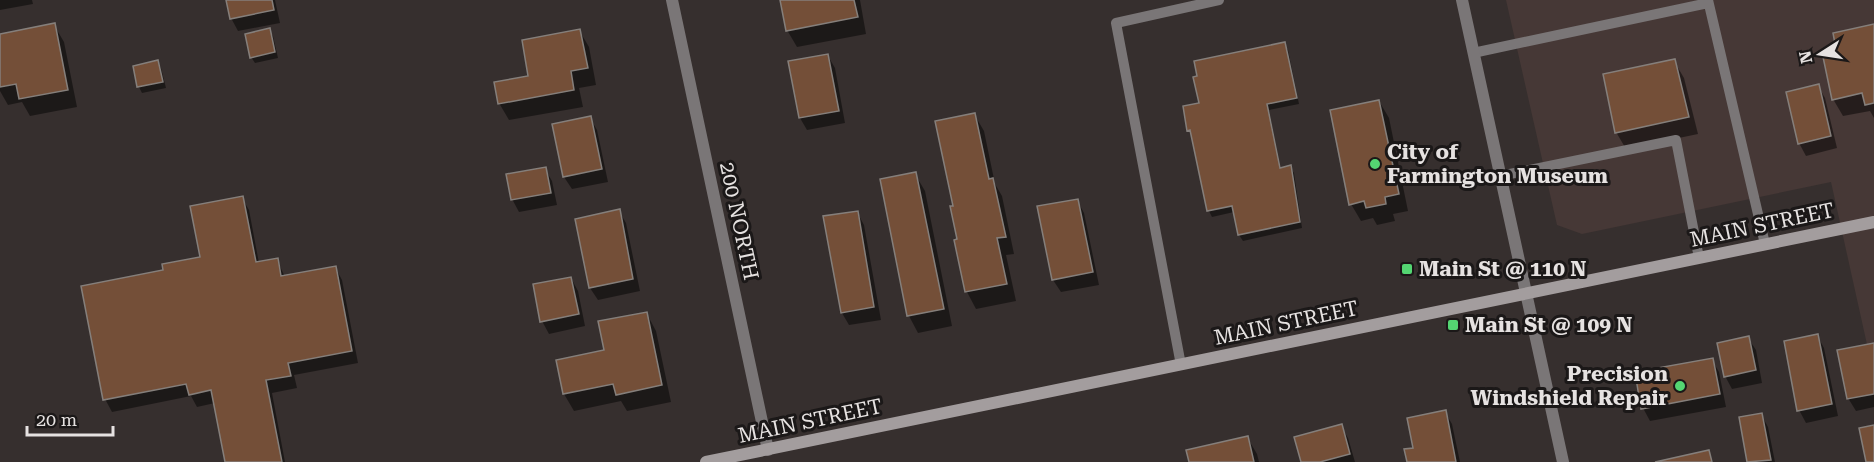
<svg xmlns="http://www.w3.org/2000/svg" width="1874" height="462" font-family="'Roboto Serif',serif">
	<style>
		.built { fill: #463836 }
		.shadow { fill: #0007 }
		.building { fill: #744f38; stroke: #857f7b; stroke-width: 1.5 }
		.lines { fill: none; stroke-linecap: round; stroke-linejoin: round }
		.service { stroke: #7a7677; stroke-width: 10 }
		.minor { stroke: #7a7677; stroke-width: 12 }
		.secondary { stroke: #a39d9e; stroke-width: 12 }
		.poi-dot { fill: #54d672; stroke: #1b1818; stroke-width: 2 }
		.labels { text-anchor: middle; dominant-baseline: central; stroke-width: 6; stroke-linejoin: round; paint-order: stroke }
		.poi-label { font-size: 21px; font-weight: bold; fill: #e6e2e1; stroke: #1b1818; text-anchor: start }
		.street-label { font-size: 21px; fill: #e6e2e1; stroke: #1b1818 }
	</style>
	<rect width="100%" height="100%" fill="#362f2e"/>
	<!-- built -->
	<path class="built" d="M1506 0H1874V376L1831 182 1582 234 1557 225Z"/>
	<!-- shadow -->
	<path class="shadow" d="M0 0H32L33 4 0 10Z
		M228 0H275L280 23 238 31 231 18Z
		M781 0H860L866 34 797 47 787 30Z
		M54 25 64 42 77 107 30 116 22 102 8 105 0 91V35Z
		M1874 26V118L1870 111 1843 116 1833 99 1838 50Z
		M269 30 273 36 278 58 255 63 251 57Z
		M579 30 589 47 596 85 579 88 583 107 509 120 499 103Z
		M1284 44 1288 50 1299 104 1269 110 1281 169 1290 167 1294 173 1302 228 1243 241 1239 235 1234 212 1212 217 1209 211 1193 136 1189 130 1201 104Z
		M828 56 835 68 845 123 807 130 800 118 790 63Z
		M158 61 161 68 166 88 142 93 139 87Z
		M1674 61 1684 78 1698 134 1626 149 1616 132Z
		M1818 86 1825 98 1837 148 1806 156 1799 143Z
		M1379 101 1389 118 1408 211 1393 214 1395 221 1377 225 1373 218 1361 221 1351 204Z
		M974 114 984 131 995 184 1002 196 1014 254 1006 255 1016 301 976 309 967 292 956 241 959 240 954 207Z
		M590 118 597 130 608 182 572 189 564 177 554 125Z
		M545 169 552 181 557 205 519 212 512 199Z
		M915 174 925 191 952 326 918 333 909 316 881 180Z
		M242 198 249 210 259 263 277 260 285 277 335 267 342 280 358 363 294 375 297 388 272 393 285 462H226L215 403 197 407 191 396 112 412 105 399 165 271 202 258Z
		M1077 200 1084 213 1099 285 1061 292 1053 280 1039 208Z
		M619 211 626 223 640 291 598 300 590 288Z
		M857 212 864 225 881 320 849 325 842 313Z
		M571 278 578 291 585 326 549 334 542 321Z
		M647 314 656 331 671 402 627 411 621 401 574 411 564 394 558 361 605 352Z
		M1817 335 1824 348 1838 416 1806 423 1799 410Z
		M1748 338 1756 350 1762 383 1732 389 1725 376Z
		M1874 344V407L1856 411 1848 398Z
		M1712 360 1719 372 1726 407 1650 421 1643 408Z
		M1445 412 1452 424 1460 462H1408L1415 449Z
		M1761 414 1768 427 1775 462H1749L1741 418Z
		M1341 426 1348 438 1355 462H1302Z
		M1247 437 1257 454 1259 462H1190Z"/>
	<!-- building -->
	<path class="building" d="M226 0H272L274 10 230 19Z
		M780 0H854L858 17 786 31Z
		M55 23 68 90 19 99 16 84 0 87V34Z
		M1874 24V103L1865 105 1862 93 1832 100 1822 52 1836 49 1833 33Z
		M270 28 275 52 250 58 245 34Z
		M580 29 588 68 571 71 574 90 498 104 494 82 528 76 522 40Z
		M1285 42 1297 98 1267 104 1280 168 1291 165 1300 222 1238 235 1232 206 1207 211 1190 130 1187 131 1183 106 1199 103 1193 77 1197 76 1194 61Z
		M828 54 839 111 799 118 788 61Z
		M1675 59 1689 117 1615 133 1603 74Z
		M158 60 163 82 137 87 133 66Z
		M1819 84 1831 136 1798 144 1786 92Z
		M1379 100 1399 194 1385 197 1386 204 1366 208 1364 201 1349 205 1330 110Z
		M975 113 989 179 993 178 1006 237 997 238 1007 284 965 292 954 240 957 239 950 206H953L935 121Z
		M591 116 602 169 563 177 552 124Z
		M546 167 551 193 511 200 506 174Z
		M916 172 944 309 907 316 880 179Z
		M243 196 256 262 278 258 281 276 336 266 352 351 288 363 291 376 266 380 282 462H225L211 390 189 395 186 384 103 400 81 286 163 270 162 264 200 257 190 206Z
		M1078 199 1093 272 1052 280 1037 206Z
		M620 209 633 279 589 288 575 219Z
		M858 211 874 307 841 313 823 216Z
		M571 277 579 314 540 322 533 284Z
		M647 312 662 385 616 395 613 384 563 394 556 360 604 350 598 321Z
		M1818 334 1832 404 1797 411 1784 341Z
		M1749 336 1756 370 1724 377 1717 343Z
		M1874 343V394L1847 399 1837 350Z
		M1713 358 1720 394 1641 409 1635 372Z
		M1446 410 1456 462H1407L1404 449 1413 448 1407 418Z
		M1762 413 1771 460 1747 462 1739 417Z
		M1342 424 1350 454 1320 462H1301L1294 437Z
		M1874 425V462H1866L1859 428Z
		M1248 436 1254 462H1189L1186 450Z
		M1709 450 1712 462H1655Z"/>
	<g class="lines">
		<!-- service -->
		<path class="service" d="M1708 0 1765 244
			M1473 53 1708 3
			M1500 176 1676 140 1699 258
			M1181 365 1116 23 1219 0"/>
		<!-- minor -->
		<path class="minor" d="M672 0 768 450
			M1462 0 1563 462"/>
		<!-- secondary -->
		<path class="secondary" d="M706 462 1874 222"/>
	</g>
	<!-- markers -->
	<g class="poi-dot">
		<circle cx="1375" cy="164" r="6"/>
		<rect x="1401" y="263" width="12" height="12" rx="3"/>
		<rect x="1447" y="319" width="12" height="12" rx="3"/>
		<circle cx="1680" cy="386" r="6"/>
	</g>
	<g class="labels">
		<!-- poi labels -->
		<g class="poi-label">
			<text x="1387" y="152">City of<tspan x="1387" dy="24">Farmington Museum</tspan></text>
			<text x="1419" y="269">Main St @ 110 N</text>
			<text x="1465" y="325">Main St @ 109 N</text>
			<text x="1668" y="374" text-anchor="end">Precision<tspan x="1668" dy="24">Windshield Repair</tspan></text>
		</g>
		<!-- street labels -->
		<g class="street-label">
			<text transform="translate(739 221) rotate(78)">200 NORTH</text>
			<text transform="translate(1762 225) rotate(-12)">MAIN STREET</text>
			<text transform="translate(1286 323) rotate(-12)">MAIN STREET</text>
			<text transform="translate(810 421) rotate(-12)">MAIN STREET</text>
		</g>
	</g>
	<!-- north arrow -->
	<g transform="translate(1820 54) rotate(258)" stroke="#1b1818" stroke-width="4.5" paint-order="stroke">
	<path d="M0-4.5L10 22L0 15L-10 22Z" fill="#e6e2e1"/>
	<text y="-9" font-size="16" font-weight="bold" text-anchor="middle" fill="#e6e2e1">N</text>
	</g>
	<!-- scale -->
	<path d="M27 426v9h86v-9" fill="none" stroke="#e6e2e1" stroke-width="3"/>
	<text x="36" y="426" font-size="18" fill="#e6e2e1" stroke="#1b1818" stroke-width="4.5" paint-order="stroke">20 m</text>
</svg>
